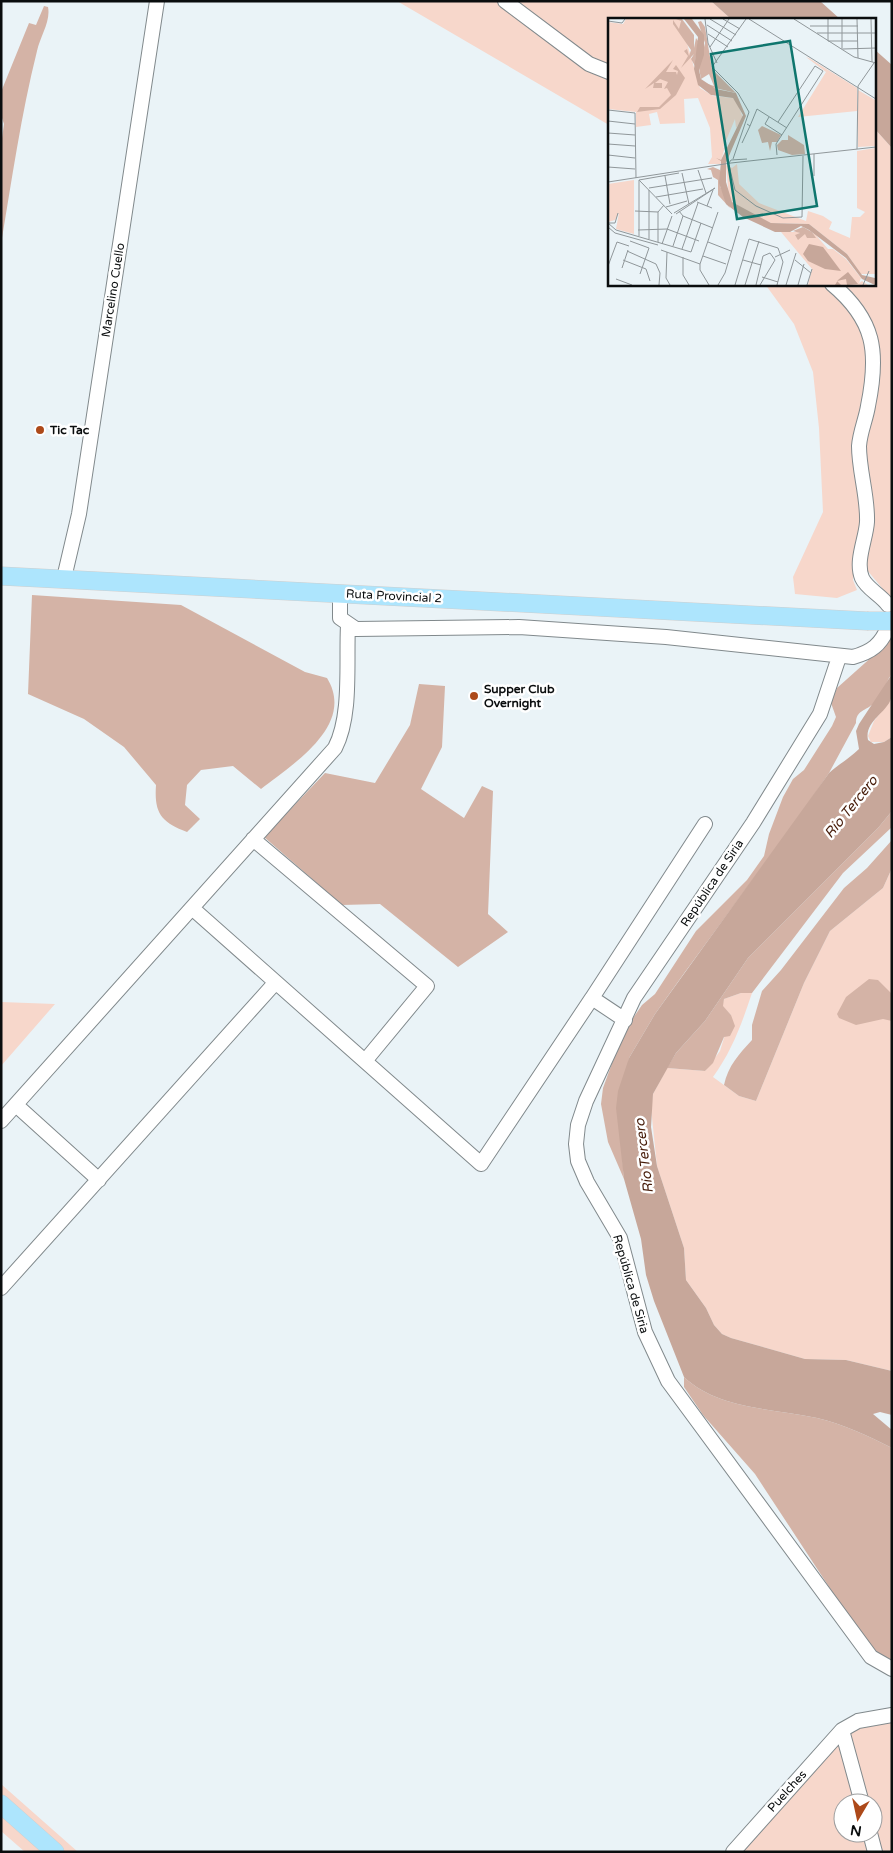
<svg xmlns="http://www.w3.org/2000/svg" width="893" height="1853" font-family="'Varela Round',sans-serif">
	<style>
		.green { fill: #f7d7cb }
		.forest { fill: #d4b3a6 }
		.water { fill: #c7a79a }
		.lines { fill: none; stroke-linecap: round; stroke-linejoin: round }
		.minor-casing { stroke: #81898c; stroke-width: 16 }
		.major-casing { stroke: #cecfcf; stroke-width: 19 }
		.minor { stroke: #fff; stroke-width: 14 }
		.major { stroke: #ade5fd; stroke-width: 18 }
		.major-bridge-casing { stroke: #cecfcf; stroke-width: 19; stroke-linecap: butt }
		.major-bridge { stroke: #ade5fd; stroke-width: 18 }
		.poi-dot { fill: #ad4919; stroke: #fff; stroke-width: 2 }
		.labels { text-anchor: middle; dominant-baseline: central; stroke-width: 5; stroke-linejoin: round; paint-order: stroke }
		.street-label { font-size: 12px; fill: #0a0d0e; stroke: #fff }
		.poi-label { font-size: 12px; font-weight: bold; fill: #0a0d0e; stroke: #fff; text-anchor: start }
		.water-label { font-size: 14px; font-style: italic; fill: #471c09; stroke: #fff }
		.inset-road { fill: none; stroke: #90979a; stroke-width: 1 }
		.view { fill: #0f766e; fill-opacity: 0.15; stroke: #0f766e; stroke-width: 2.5 }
		.inset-edge { fill: none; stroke: #0a0d0e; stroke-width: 2.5 }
	</style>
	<rect width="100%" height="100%" fill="#eaf3f7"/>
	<!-- green -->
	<path class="green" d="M397 1H711L731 19H609V125Z
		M874 128 892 148V600L857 558 853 580 857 590 837 598 795 594 793 577 823 512 819 428 813 372 794 324 765 284H874Z
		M892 698V737L884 742H871L868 736 874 721Z
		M892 868V1371L846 1360 805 1359 731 1338 722 1334 714 1325 706 1308 686 1280 684 1248 657 1166 651 1108 653 1094 667 1068 705 1071 720 1051 731 1015 722 1006 724 999 741 993H752C742 1023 732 1051 713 1077L739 1096 756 1101 804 983 830 931 883 888Z
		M1 1002 55 1004 1 1066Z
		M874 1722H892V1852H880L873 1824V1803H867L849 1732Z
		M838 1744 840 1745 857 1803H843V1833H864L869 1852H739Z
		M1 1784 78 1852H65L1 1795Z
		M1 1812 46 1852H25L1 1831Z"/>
	<!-- forest -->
	<path class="forest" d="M44 6 48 7C51 21 40 37 37 51 21 115 12 179 1 244V145L4 124 1 115V92L29 23 36 25Z
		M32 595 181 605 305 672 327 678C356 725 293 764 261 789L233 766 201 770 187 785 185 805 200 819 187 832C161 822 154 813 156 785L124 747 84 719 28 694Z
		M892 628V674L889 678C885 686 880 697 874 703 866 711 856 710 856 723L829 773 798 818 685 972 655 1014 629 1058 622 1152 624 1179 608 1142 601 1104 603 1088 615 1055 631 1021 642 1005 655 994 696 931 747 880 764 856 769 834 783 797 793 779 804 770 832 726 836 717 831 703 837 688 884 646Z
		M419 684 445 686 442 747 421 789 464 818 482 786 493 791 488 914 508 932 458 967 380 904 342 905 264 837 325 773 375 783 410 725Z
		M892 811V827L843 873 752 993H741L724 999 723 1006 731 1015 735 1026 730 1036 724 1037 713 1063 705 1071 667 1068 676 1053 705 1021 748 958 878 828Z
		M892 840V868L883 888 830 931 804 983 756 1101 739 1096 724 1085C728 1066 739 1054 752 1040V1025L762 991 781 970 844 888 867 868Z
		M869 979 878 980 892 994V1021L883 1019 856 1025 839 1018 837 1014 846 997Z
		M684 1377C719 1410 773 1408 817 1418 843 1424 868 1436 892 1448V1664L875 1657 755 1474 703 1415 684 1387Z"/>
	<!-- water -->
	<path class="water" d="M711 1H820L840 19H731Z
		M874 49 892 65V148L874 128Z
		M892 674C892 681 893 693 891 699 886 713 864 722 868 740L874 744 884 742 892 737V811L878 828 748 958 705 1021 676 1053 653 1094 651 1127 657 1166 684 1248 686 1280 706 1308 714 1325 722 1334 731 1338 805 1359 846 1360 892 1371V1415L880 1412 873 1414 892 1430V1448C868 1436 843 1424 817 1418 773 1408 719 1410 684 1377L654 1301 646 1275 641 1239 624 1179 616 1108 618 1091 629 1058 655 1014 829 773C839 764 850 758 859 749L856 731 859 724Z"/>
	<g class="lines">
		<defs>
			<path id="minor" d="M505 1 589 64 609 72
				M832 284C875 320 879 352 868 406 866 419 860 432 859 446 859 471 868 497 867 522 866 539 855 561 862 578 867 589 881 595 888 605
				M64 578 79 514 157 1
				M340 593V618L356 629 519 627 666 637 853 657C871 652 881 645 888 627
				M839 657 820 714 753 823 634 998 586 1101 578 1125 576 1144 578 1161 587 1182 620 1238 645 1332 668 1381 871 1657 892 1669
				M253 839 427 986 365 1061
				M192 908 481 1164 592 998 625 1020
				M592 998 705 824
				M16 1105 99 1180
				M1 1121 335 748C352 715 346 663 348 625
				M1 1288 275 983
				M842 1730 862 1803
				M870 1833 875 1852
				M733 1852 842 1730 858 1721 892 1715"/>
			<path id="major" d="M1 576 867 621
				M1 1804 55 1852"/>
		</defs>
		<!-- minor casing -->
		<use href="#minor" class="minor-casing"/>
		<!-- major casing -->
		<use href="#major" class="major-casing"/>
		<!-- minor -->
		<use href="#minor" class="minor"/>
		<!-- major -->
		<use href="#major" class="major"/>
		<defs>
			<path id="major-bridge" d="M867 621H892"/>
		</defs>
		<!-- major-bridge casing -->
		<use href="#major-bridge" class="major-bridge-casing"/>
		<!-- major-bridge -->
		<use href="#major-bridge" class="major-bridge"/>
	</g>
	<!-- markers -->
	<g class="poi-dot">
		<circle cx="40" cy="430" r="5"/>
		<circle cx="474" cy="696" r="5"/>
	</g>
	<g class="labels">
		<!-- street labels -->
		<g class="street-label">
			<text transform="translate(113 290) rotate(-81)">Marcelino Cuello</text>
			<text transform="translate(394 596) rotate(3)">Ruta Provincial 2</text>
			<text transform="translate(712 883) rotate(-56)">República de Siria</text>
			<text transform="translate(631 1284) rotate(74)">República de Siria</text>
			<text transform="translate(787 1791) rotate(-48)">Puelches</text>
		</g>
		<!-- poi labels -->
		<g class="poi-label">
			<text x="50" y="430">Tic Tac</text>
			<text x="484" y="689">Supper Club<tspan x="484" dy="14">Overnight</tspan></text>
		</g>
		<!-- water labels -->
		<g class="water-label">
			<text transform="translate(851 807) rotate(-51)">Río Tercero</text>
			<text transform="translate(644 1156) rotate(-97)">Río Tercero</text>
		</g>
	</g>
	<!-- overview -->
	<g transform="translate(608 18)">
		<rect width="268" height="268" fill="#eaf3f7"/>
		<path d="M18 1H72L92 70 105 78 125 80 129 84 135 100 128 110 127 101 115 130 117 129 112 146H100L104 139 102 110 90 80 76 81 77 105 52 106 49 94 41 96 43 107 28 109V94L0 91V4L15 6ZM198 39 201 40 249 70V93L190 99 218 54ZM250 72 267 82 268 128 250 129ZM267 130V256H253L239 236 201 206 163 205 130 190 121 180 118 147 124 150 129 146 131 166 151 185 198 203 200 193 215 198 224 204 221 211 242 220 244 199H252L257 194 249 190V133ZM26 162V216L8 211 11 195 7 202 0 204V166ZM173 214H190L193 216 188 217 192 220 195 216H199V220L206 215 220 231H225L238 241 253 260 251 265 254 263 260 267H200L204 251Z" fill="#f7d7cb"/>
		<path d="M68 1H74L86 17V30L88 20 90 23 89 33 91 29 92 33 90 41 88 37 87 48 83 41 86 36 73 50 80 38 76 33 79 31 81 38 83 32 65 6V2L71 11 73 3ZM93 3 97 9 104 51 128 75 103 69 97 65 106 68 101 56 93 61 91 50 97 25 90 4ZM65 42 58 54H68L69 57 70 53 65 51 68 47 77 60 68 77 52 91 29 94 32 89H51L63 77 59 70 56 71 60 64 52 61 47 65H54V70H45L46 65 37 71ZM154 108 173 117 169 124H164L162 133 160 124 154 125 150 112ZM180 117 196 127 197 136 184 137 170 132 169 127 174 122H180ZM105 149 112 152V168L122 190 110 177V162L105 159 103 152 99 151ZM195 209 204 214 208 220H199L197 216 190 222 187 217 192 215 185 213Z" fill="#d4b3a6"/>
		<path d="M76 1H84L96 17V37L91 52 93 61 108 71 128 75 138 98 118 145V164L124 184 163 205 201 206 239 236 254 257 267 260V267L254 261 238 240 201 212 193 208 182 214H167L135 199 118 186 111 165 113 143 108 140 113 142 135 97 125 80 103 77 90 67 86 51 90 19ZM201 226 215 229 233 253 217 251 200 243 195 236ZM240 254 250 266 239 267 238 261 229 263 233 267H227L230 262Z" fill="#c7a79a"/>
		<path class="inset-road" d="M97 1 100 25 109 45M102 1 128 17M115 1 132 11M141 1 268 81M186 1 246 39 268 45M220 1V23H250M234 1V31M249 1 250 40M263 1 264 44M0 3 14 5 17 1M99 7 124 23M202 8H250M209 15H268M100 16 120 29M102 29 121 1M235 31 268 30M0 92 27 95 28 160M161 99 157 106 174 117M0 103 27 106M139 106 142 108 149 91 179 110M0 115 27 117M134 125 142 108M0 126 27 128M249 131 250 68 266 45M206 136V158M0 137 27 140M169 137 168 126 215 53 207 48 170 104M125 141 141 94 130 75 104 49 138 1M121 145 123 142 139 141M121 147 127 172 148 188 175 200 194 199 195 138M0 149 27 151M90 152 98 175M74 155 81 186M57 158 62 186M31 162 71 155M31 162 64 196M0 164 123 145 268 129M41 170 104 160M48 179 95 171M89 184 104 190M99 188 105 172M58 189 79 183M27 193 50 194 56 187M71 193 75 198 105 210M50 194V224M66 195 107 170 68 196M0 205 8 212 83 234 93 205M1 205H7L10 195M0 209 7 215 50 227M30 212 59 211 91 223M31 218V162M41 221V172M22 223 41 230 32 256M100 224 123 233M54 226 64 198M65 228 75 198M74 231 90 185M53 232 92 246M19 233 48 246 52 255 51 267M59 234 58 260 62 267M95 238 118 246M75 239V257L81 267M167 239 182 232M15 242 38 251 42 263M135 242 153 247M187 242 203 255M0 248 9 224 21 228M14 250 20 232M154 259 170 264M8 261 24 267M101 267 92 252V246L110 194M110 267 117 255 131 208M127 267 141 221 170 230 175 244 169 267M137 267 151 223M148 267 155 238 162 235 167 242 152 267M178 267 188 235M190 267 196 246M199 267 204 251M255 267 261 253"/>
		<path class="view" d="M182 23 209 188 129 201 103 36Z"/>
		<rect width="268" height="268" class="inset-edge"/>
	</g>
	<!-- border -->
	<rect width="893" height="1853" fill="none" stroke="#0a0d0e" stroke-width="5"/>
	<!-- north arrow -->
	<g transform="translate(858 1818) rotate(189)"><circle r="24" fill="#ffffff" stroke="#9d9e9f"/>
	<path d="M0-4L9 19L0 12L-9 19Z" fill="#ad4919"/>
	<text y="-8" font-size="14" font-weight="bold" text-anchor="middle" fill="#0a0d0e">N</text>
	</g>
</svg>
